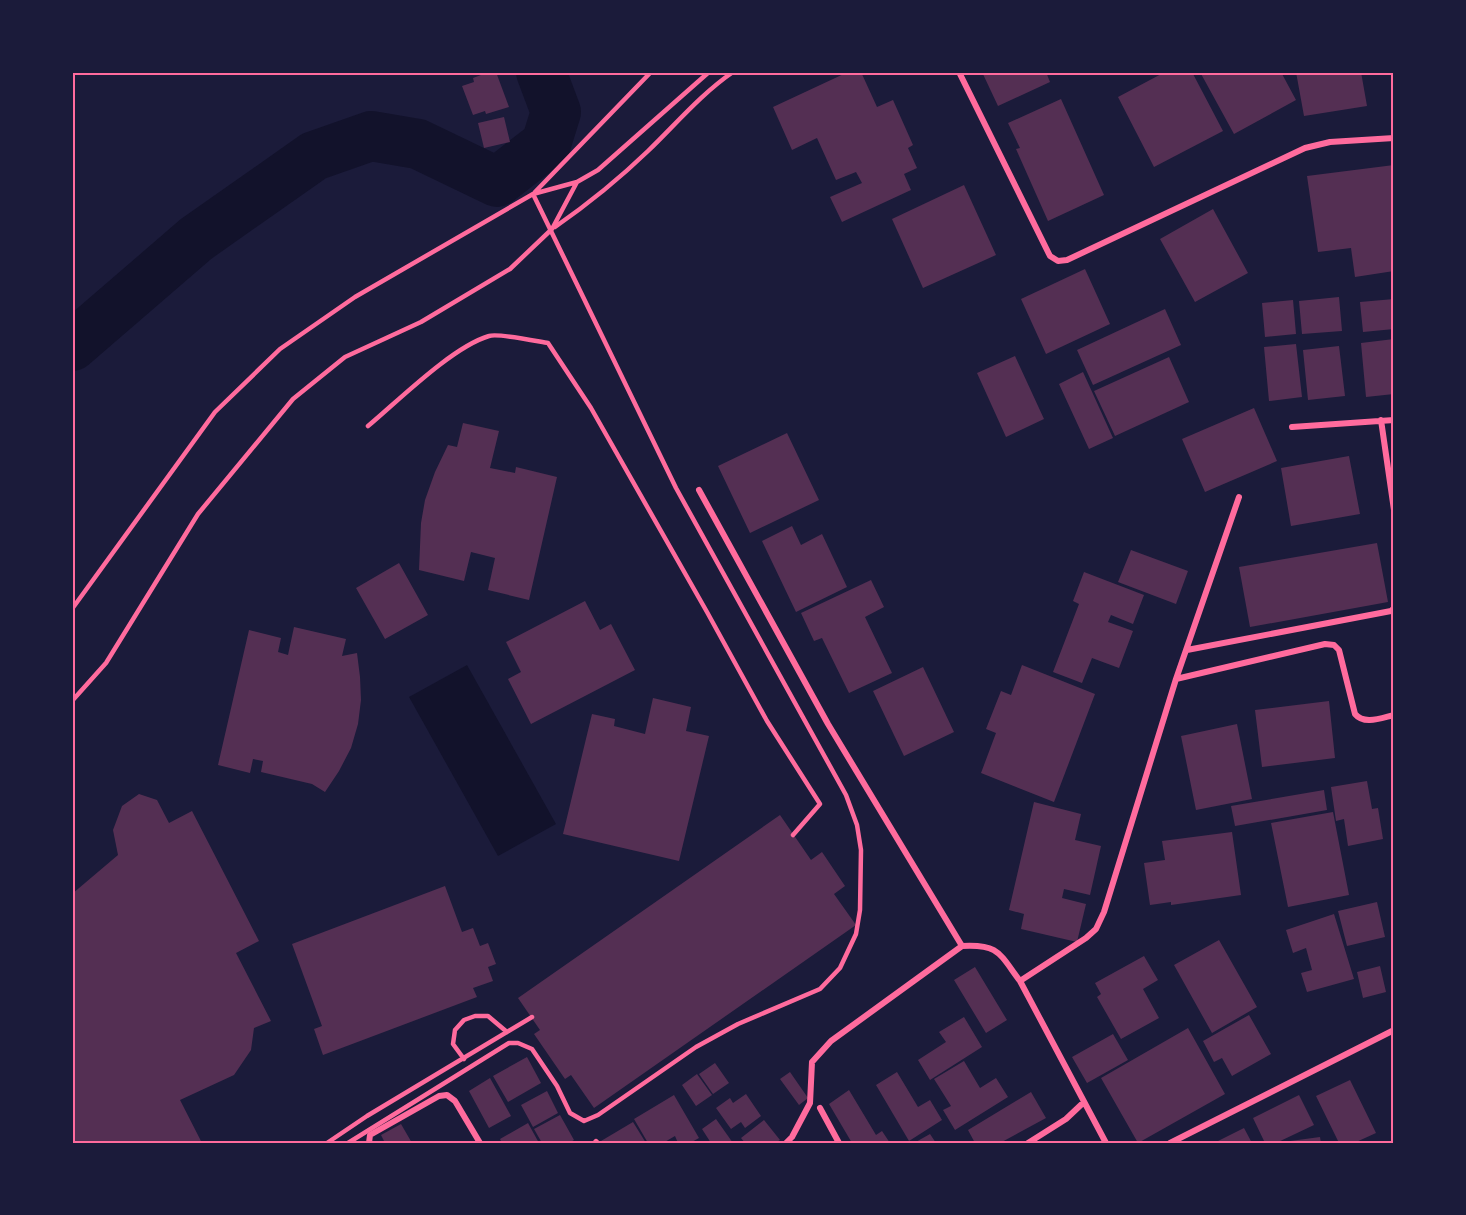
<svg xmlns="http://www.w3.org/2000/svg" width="1466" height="1215" font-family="Rubik,sans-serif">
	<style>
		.water { fill: #12122b }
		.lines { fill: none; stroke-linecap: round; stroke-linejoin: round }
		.river { stroke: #12122b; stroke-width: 50 }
		.building { fill: #542f53 }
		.service { stroke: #ff6b9d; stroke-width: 4.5 }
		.minor { stroke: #ff6b9d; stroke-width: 6 }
		.neatline { fill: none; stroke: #ff6b9d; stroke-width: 2 }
	</style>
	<rect width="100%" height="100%" fill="#1b1b3a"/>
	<!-- water -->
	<path class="water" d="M467 665 556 824 498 856 409 697Z"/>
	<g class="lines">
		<!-- river -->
		<path class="river" d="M72 346 196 239 314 156 371 136 418 144 497 182 546 144 556 112 541 72"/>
	</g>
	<!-- building -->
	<path class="building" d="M489 72H496L509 107 486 114 485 111 473 115 462 86 474 82 473 78Z
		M848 72H861L877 107 893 100 913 145 908 148 917 168 904 174 911 190 842 222 830 197 862 183 856 172 836 180 817 138 792 150 773 107Z
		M982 72H1046L1050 82 998 106Z
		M1165 72H1192L1223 131 1154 167 1118 97Z
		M1200 72H1281L1296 100 1234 134Z
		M1296 72H1361L1367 106 1304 116Z
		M1061 99 1104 195 1048 221 1016 149 1020 148 1008 123Z
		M504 117 510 142 484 148 478 123Z
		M1394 165V271L1355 277 1351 248 1318 252 1307 176Z
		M964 185 996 255 923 288 892 219Z
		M1213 209 1248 273 1195 302 1160 239Z
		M1085 269 1110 324 1046 354 1021 299Z
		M1339 297 1342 331 1302 334 1299 301Z
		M1394 299V329L1363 332 1360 302Z
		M1293 300 1296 334 1265 337 1262 303Z
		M1165 309 1181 345 1093 385 1077 350Z
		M1394 339V394L1366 397 1361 343Z
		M1296 344 1302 397 1269 401 1264 347Z
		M1339 346 1345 396 1308 400 1303 350Z
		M1015 356 1044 419 1006 437 977 373Z
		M1169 357 1189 402 1115 436 1094 391Z
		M1083 372 1113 438 1089 449 1059 384Z
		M1254 408 1277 461 1205 492 1182 439Z
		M463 423 499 431 490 468 515 473 516 467 557 477 529 600 488 590 495 558 471 552 464 581 419 570 421 523 425 500 435 472 448 445 457 447Z
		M787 433 819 500 750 533 718 466Z
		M1349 456 1360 514 1291 526 1281 468Z
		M792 526 801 545 822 534 847 587 796 612 762 541Z
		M1377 543 1388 602 1250 627 1239 567Z
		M1131 550 1188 571 1176 604 1118 582Z
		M399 563 428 615 385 639 356 588Z
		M1084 572 1144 595 1133 624 1111 615 1108 622 1133 631 1119 668 1092 658 1082 683 1053 672 1079 604 1073 601Z
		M871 580 884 607 865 617 892 673 849 693 822 638 814 641 801 613Z
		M585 601 600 630 611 624 635 670 531 724 508 679 521 672 506 642Z
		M294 627 346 639 342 656 357 653 360 677 361 700 358 724 351 748 339 771 325 792 312 784 261 772 263 761 253 759 250 773 218 765 249 630 281 638 278 652 288 655Z
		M1022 665 1095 694 1054 802 981 773 996 733 986 729 1001 691 1011 695Z
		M923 667 954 732 904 756 873 691Z
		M653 698 691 707 686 731 709 736 679 861 563 834 592 714 615 719 614 726 645 734Z
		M1329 701 1335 758 1262 767 1255 710Z
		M1237 724 1252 799 1196 810 1181 736Z
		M1367 781 1372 809 1378 808 1383 839 1348 846 1344 819 1336 821 1331 787Z
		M1324 790 1327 810 1235 826 1231 806Z
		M139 794 157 800 169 823 192 811 259 941 236 953 271 1021 254 1028 251 1050 234 1075 180 1100 202 1143H72V894L118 855 113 830 122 806Z
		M1034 802 1081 814 1075 840 1101 846 1090 895 1064 889 1062 898 1086 904 1077 942 1021 929 1024 914 1009 910Z
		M1333 812 1349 895 1288 907 1271 823Z
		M780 815 811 860 822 852 845 886 834 894 856 925 594 1108 571 1075 565 1079 534 1034 540 1030 518 998Z
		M1232 832 1241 895 1171 905V902L1150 905 1144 863 1165 860 1162 841Z
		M445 886 462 932 473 928 480 946 488 943 496 964 488 967 493 981 473 988 477 997 323 1055 314 1029 322 1026 292 944Z
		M1377 902 1385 937 1347 946 1338 911Z
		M1334 914 1354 979 1307 992 1301 973 1312 970 1306 948 1293 953 1286 930Z
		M1219 940 1257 1007 1212 1033 1174 965Z
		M1144 956 1158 980 1143 989 1159 1018 1121 1039 1097 997 1101 994 1095 983Z
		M1380 966 1386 992 1363 998 1357 972Z
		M975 967 1007 1020 986 1033 954 980Z
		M1249 1015 1271 1054 1232 1076 1222 1058 1214 1062 1203 1041Z
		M964 1017 982 1047 930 1080 918 1060 946 1042 939 1032Z
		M1188 1028 1225 1094 1138 1143 1101 1078Z
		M1113 1034 1128 1060 1087 1083 1072 1057Z
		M527 1057 541 1083 508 1102 493 1076Z
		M964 1061 980 1088 996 1078 1008 1097 955 1130 943 1110 951 1106 934 1079Z
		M715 1063 729 1083 713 1094 699 1074Z
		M790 1072 808 1098 799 1105 780 1079Z
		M897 1072 918 1107 930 1100 942 1120 909 1141 876 1085Z
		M697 1074 712 1095 696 1106 682 1085Z
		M490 1078 511 1116 489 1128 469 1091Z
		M1350 1080 1376 1133 1354 1143H1339L1316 1096Z
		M849 1090 876 1135 882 1131 890 1143H852L829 1104Z
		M547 1091 558 1113 533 1127 521 1105Z
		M1031 1092 1046 1118 1000 1143H975L968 1130Z
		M746 1094 761 1116 745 1128 741 1122 731 1129 716 1108 730 1098 733 1103Z
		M674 1095 699 1138 690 1143H678L675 1136 663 1143H648L634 1119Z
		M1299 1095 1314 1125 1276 1143H1265L1253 1118Z
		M560 1115 574 1140 569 1143H542L534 1129Z
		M716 1119 733 1143H711L702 1129Z
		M764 1120 780 1140 775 1143H745L741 1138Z
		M633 1122 646 1143H602L601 1141Z
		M528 1123 539 1143H502L500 1139Z
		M401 1124 412 1143H385L381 1135Z
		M1244 1128 1252 1143H1214Z
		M930 1134 936 1143H914Z
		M1320 1137 1321 1143H1283V1142Z"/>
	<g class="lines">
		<!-- service -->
		<path class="service" d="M535 192 651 72
			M555 227C588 204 619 179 648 151 676 124 701 94 733 72
			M368 426C398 401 452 347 489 336 498 333 536 341 548 343L591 408 707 612 767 721 820 804 793 835
			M72 609 215 412 280 349 355 297 533 194 577 182 598 170 709 72
			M72 701 106 663 198 514 293 399 345 357 421 322 510 269 552 229 577 182
			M464 1059 453 1044 455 1030 464 1020 475 1016H488L507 1032
			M327 1143 367 1116 532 1017
			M348 1143 509 1043H518L532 1049 557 1086 570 1113 584 1121 598 1115 696 1047 738 1024 820 989 840 968 856 934 860 910 861 850 857 825 846 795 676 488 533 194"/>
		<!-- minor -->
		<path class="minor" d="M959 72 1050 256 1058 261 1067 260 1305 148 1330 142 1394 138
			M1381 420 1394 510
			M1292 427 1394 420
			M699 490 828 724 962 946
			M1187 650 1391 611 1394 608
			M1176 679 1325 644 1334 645 1339 650 1355 714C1364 725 1381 718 1394 715
			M962 946C999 944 999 953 1020 981L1106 1143
			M1020 981 1086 938 1096 929 1104 912 1176 679 1239 497
			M820 1108 839 1143
			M596 1142 597 1143
			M369 1143 370 1135 439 1096 447 1095 455 1101 480 1143
			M786 1143 792 1137 810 1103 812 1062 831 1041 962 946
			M1028 1143 1066 1119 1084 1102
			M1170 1143 1394 1030"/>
	</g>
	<!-- border -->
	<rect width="1466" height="1215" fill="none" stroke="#1b1b3a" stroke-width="147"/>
	<rect x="74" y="74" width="1318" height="1068" class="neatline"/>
</svg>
